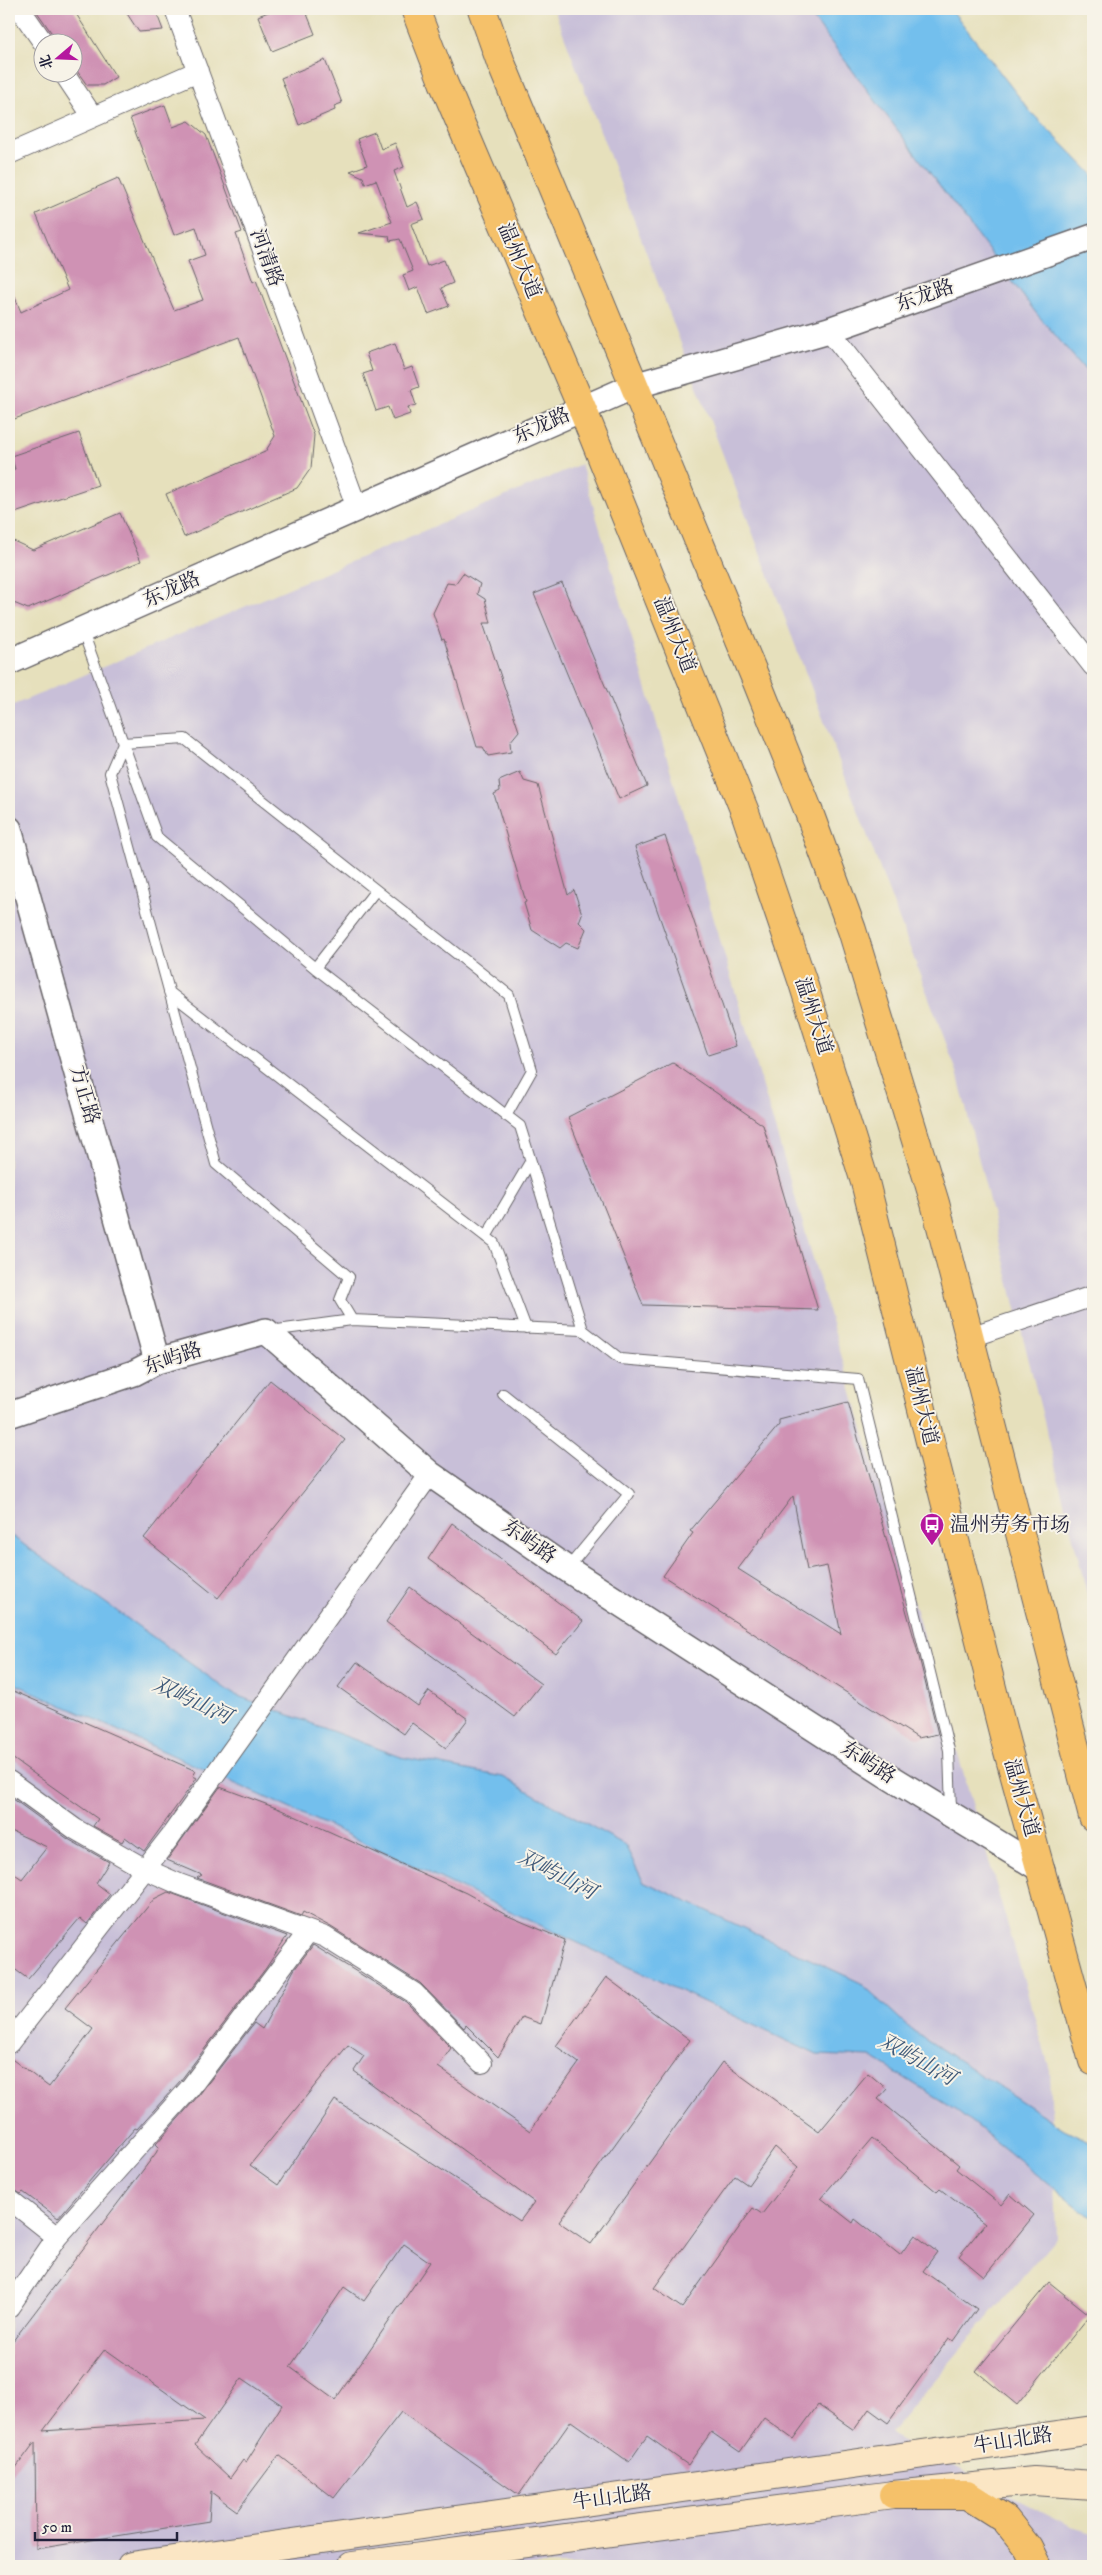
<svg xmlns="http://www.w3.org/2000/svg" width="1102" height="2575" font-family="'IM FELL DW Pica','Noto Serif SC',serif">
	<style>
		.industrial { fill: #c8bfd8 }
		.water { fill: #73bfed; stroke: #4a7094 }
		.building { fill: #cf92b4; fill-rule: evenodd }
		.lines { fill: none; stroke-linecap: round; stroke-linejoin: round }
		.service-casing { stroke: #676468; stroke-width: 12 }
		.minor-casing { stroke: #676468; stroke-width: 22 }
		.tertiary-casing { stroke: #676468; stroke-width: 28 }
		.secondary-casing { stroke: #676468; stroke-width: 30 }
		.primary-casing { stroke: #676468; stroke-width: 30 }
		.trunk-casing { stroke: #676468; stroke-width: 30 }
		.service { stroke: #fff; stroke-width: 10 }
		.minor { stroke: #fff; stroke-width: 20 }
		.tertiary { stroke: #fff; stroke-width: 25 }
		.secondary { stroke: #fbe6c4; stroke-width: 28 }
		.primary { stroke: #f5c16b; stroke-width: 28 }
		.trunk { stroke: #f5c16b; stroke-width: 28 }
		.labels { text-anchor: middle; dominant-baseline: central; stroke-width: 4; stroke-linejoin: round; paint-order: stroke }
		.street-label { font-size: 20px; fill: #22223b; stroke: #f7f3e8 }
		.poi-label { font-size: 20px; fill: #22223b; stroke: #f7f3e8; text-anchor: start }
		.water-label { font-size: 21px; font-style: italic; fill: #3e5979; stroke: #f7f3e8 }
	</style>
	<rect width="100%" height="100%" fill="#f7f3e8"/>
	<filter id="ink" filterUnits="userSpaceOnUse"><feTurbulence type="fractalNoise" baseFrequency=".02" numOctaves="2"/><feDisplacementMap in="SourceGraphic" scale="10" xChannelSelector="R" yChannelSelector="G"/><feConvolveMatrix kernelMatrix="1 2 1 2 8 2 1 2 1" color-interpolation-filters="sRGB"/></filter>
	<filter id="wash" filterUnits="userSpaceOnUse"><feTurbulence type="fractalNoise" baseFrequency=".0096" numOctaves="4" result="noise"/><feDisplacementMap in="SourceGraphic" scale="20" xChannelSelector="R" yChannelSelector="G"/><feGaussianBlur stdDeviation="1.12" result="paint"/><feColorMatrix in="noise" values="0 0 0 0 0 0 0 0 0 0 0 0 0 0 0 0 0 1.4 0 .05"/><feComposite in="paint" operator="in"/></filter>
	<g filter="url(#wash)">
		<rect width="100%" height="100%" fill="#e6e0bc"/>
		<!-- industrial -->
		<path class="industrial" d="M554 9H806L1036 313 1093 379V1618L957 1072Z
			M581 464 1050 2070 1056 2237 890 2433 1071 2526 1093 2532V2566H9V707Z"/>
		<!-- water -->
		<path class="water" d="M806 9H951L1030 111 1093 175V379L1036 313Z
			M9 1534 233 1694 401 1757 503 1777 625 1845 643 1881 861 1983 912 2030 1064 2129 1093 2143V2216L1083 2211 955 2109 871 2057 817 2055 333 1828 9 1681Z"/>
		<g id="blocks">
			<!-- building -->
			<path class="building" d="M35 9H73L116 77 103 85H87L72 64V42H58Z
				M124 9H155L163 30 139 32Z
				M276 9H305L315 34 272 51 258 16Z
				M325 60 342 103 334 106 335 110 299 125 281 78Z
				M165 105 173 127 189 121 206 135 242 232 236 234 253 282 256 280 314 435 311 468 297 488 184 537 166 494 265 452 275 436 239 337 9 421V283L21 312 68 290 36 214 118 178 174 310 203 300 188 261 205 255 196 227 174 235 130 118Z
				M375 132 381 149 395 143 404 167 394 171 407 207 417 202 424 219 411 224 427 266 444 260 453 283 441 288 449 306 428 314 418 287 409 291 403 275 413 271 400 239 390 241 389 236 359 233 392 222 376 180 365 184 363 177 350 171 367 165 357 139Z
				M395 343 404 370 412 367 419 387 411 390 416 405 408 407 410 414 393 420 388 407 376 411 363 374 372 371 366 353Z
				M79 433 98 485 9 515V470L15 469 11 456Z
				M120 513 141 561 28 609 9 601V539L33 550Z
				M463 573 480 584 477 594 485 599 491 623H483L519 731 510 742 511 752 488 756 483 747H477L444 639 442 640 433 613 447 583 455 584Z
				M562 583 647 786 619 799 534 594Z
				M520 772 524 781 538 785 568 895 574 890 582 914 579 922 586 929 578 948 566 943 560 948 532 930 524 903 526 902 494 794 500 791 499 781Z
				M665 836 736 1046 708 1055 635 847Z
				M673 1063 763 1125 818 1310 643 1305 568 1117Z
				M270 1380 345 1440 218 1598 144 1538Z
				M848 1402 916 1645 938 1734 918 1738 663 1576 693 1533 690 1531 779 1425V1420ZM793 1496 807 1570 827 1566 841 1634 738 1569Z
				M452 1523 583 1621 556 1654 428 1559Z
				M410 1587 541 1684 515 1717 386 1622Z
				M357 1662 418 1706 429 1691 468 1719 446 1748 412 1723 404 1734 338 1687Z
				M9 1689 196 1771 193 1776 197 1778 144 1851 125 1837 122 1842 93 1826 98 1819 9 1756Z
				M220 1787 279 1809 466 1893 506 1915 565 1940 541 2024 522 2017 498 2057 466 2025 464 2028 420 1983 331 1927 303 1912 301 1916 197 1878 202 1875 167 1860Z
				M9 1796 68 1839 109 1862 96 1883 110 1894 87 1924 80 1918 28 1979 9 1965V1870L22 1879 47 1847 9 1830Z
				M168 1892 287 1936 266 1968 181 2080 137 2129 135 2128 58 2218 23 2192 21 2194 9 2187V2057L49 2087 93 2029 65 2008 154 1899Z
				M313 1945 406 2002 451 2048 438 2067 530 2131 579 2063 556 2046 606 1977 690 2040 559 2222 591 2244 722 2062 819 2132 868 2073 887 2089 878 2099 959 2165 956 2169 1001 2205 1010 2194 1034 2215 984 2277 959 2256 985 2224 940 2189 937 2192 872 2138 821 2198 853 2223 855 2219 900 2255 915 2235 937 2252 923 2271 977 2309 954 2341 949 2338 888 2423 869 2409 854 2430 818 2405 793 2439 764 2418 740 2452 711 2432 688 2465 647 2436 629 2462 571 2421 519 2495 401 2412 334 2498 279 2455 237 2511 211 2492 209 2521 36 2549 35 2442 9 2477V2346L156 2153 159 2147 156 2144 199 2095 254 2023 262 2029 294 1970ZM348 2045 364 2056 354 2071 534 2202 520 2221 335 2100 278 2185 250 2165ZM775 2147 798 2167 762 2214 753 2208 682 2308 654 2288 735 2176 748 2185ZM404 2244 430 2262 335 2400 290 2367 344 2287 364 2301ZM105 2349 205 2420 43 2431ZM242 2378 282 2405 246 2462 243 2460 230 2478 195 2445Z
				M1049 2282 1090 2315 1017 2405 976 2371Z"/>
		</g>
	</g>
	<g filter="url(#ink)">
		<use href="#blocks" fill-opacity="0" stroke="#676468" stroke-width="1"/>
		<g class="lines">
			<defs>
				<path id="service" d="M82 629 157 837 315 968 520 1126 583 1330
					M315 968 376 890
					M169 992 494 1243 526 1328
					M486 1237 530 1162
					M352 1320 340 1300 349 1277 216 1164 110 773 123 743 185 739 509 995 532 1070 506 1116
					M270 1331 352 1320 583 1330 620 1359 858 1379 949 1750 951 1811
					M503 1394 629 1494 567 1569"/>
				<path id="minor" d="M20 9 43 42
					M175 9 357 508
					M63 72 93 117
					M9 154 198 71
					M829 330 1093 666
					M970 1337 1093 1296
					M9 1781 75 1829 145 1869 179 1884 325 1937 414 1993 482 2063
					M9 2043 170 1837 430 1474
					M9 2199 57 2237
					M9 2307 57 2237 190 2088 308 1932"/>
				<path id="tertiary" d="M9 662 634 386 829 330 1093 237
					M9 829 157 1361
					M9 1415 134 1373 157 1361 266 1331 430 1474 567 1569 885 1774 1042 1870"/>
				<path id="secondary" d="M131 2566 1093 2430
					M352 2566 893 2495 1034 2481 1093 2485"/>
				<path id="primary" d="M415 9 443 82 582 408 745 812 803 983 865 1182 1006 1744 1093 2061
					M482 9 501 63 757 682 807 807 852 930 935 1203 1093 1817"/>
				<path id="trunk" d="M893 2495H967L1005 2519 1028 2548 1037 2566"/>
			</defs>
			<!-- service casing -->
			<use href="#service" class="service-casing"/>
			<!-- minor casing -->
			<use href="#minor" class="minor-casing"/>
			<!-- tertiary casing -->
			<use href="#tertiary" class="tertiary-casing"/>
			<!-- secondary casing -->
			<use href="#secondary" class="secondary-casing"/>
			<!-- primary casing -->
			<use href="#primary" class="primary-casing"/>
			<!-- trunk casing -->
			<use href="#trunk" class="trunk-casing"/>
			<!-- service -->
			<use href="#service" class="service"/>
			<!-- minor -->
			<use href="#minor" class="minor"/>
			<!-- tertiary -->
			<use href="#tertiary" class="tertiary"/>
			<!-- secondary -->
			<use href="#secondary" class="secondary"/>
			<!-- primary -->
			<use href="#primary" class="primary"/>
			<!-- trunk -->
			<use href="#trunk" class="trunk"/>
		</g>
	</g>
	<!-- icons -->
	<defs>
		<symbol id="bus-pin" viewBox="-11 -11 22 30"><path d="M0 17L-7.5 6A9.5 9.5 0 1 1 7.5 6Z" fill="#b5179e" stroke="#f7f3e8"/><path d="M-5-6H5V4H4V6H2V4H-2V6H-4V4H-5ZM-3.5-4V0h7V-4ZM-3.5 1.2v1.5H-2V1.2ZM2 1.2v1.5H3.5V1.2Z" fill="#fff"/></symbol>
	</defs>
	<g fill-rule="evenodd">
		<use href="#bus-pin" x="918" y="1511" width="28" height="38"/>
	</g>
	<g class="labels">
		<!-- street labels -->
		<g class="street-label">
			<text transform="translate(266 258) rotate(70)">河清路</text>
			<text transform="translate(519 261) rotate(67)">温州大道</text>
			<text transform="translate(925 296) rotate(-19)">东龙路</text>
			<text transform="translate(542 426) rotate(-24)">东龙路</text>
			<text transform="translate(172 590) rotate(-24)">东龙路</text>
			<text transform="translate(674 635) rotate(68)">温州大道</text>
			<text transform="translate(813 1016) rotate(72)">温州大道</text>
			<text transform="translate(84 1095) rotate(74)">方正路</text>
			<text transform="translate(173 1359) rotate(-19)">东屿路</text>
			<text transform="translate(921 1406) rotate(76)">温州大道</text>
			<text transform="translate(529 1542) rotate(35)">东屿路</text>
			<text transform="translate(868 1763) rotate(33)">东屿路</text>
			<text transform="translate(1021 1798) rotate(74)">温州大道</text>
			<text transform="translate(1013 2441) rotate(-9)">牛山北路</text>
			<text transform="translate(612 2498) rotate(-8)">牛山北路</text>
		</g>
		<!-- poi labels -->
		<g class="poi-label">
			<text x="950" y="1525">温州劳务市场</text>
		</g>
		<!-- water labels -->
		<g class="water-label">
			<text transform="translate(192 1701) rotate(25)">双屿山河</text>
			<text transform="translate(557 1875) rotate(27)">双屿山河</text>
			<text transform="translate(917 2060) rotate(29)">双屿山河</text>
		</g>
	</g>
	<!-- margin -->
	<rect width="1102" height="2575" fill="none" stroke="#f7f3e8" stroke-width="30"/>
	<!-- north arrow -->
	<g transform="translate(58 58) rotate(251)"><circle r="24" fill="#f7f3e8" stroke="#a29fa3"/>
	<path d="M0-4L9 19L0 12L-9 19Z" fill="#b5179e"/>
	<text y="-8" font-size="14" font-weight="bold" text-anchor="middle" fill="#22223b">北</text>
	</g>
	<!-- scale -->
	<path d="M35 2532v8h142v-8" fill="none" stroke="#22223b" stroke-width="2.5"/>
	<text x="42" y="2532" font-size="15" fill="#22223b" stroke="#f7f3e8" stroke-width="4" paint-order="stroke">50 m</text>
</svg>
